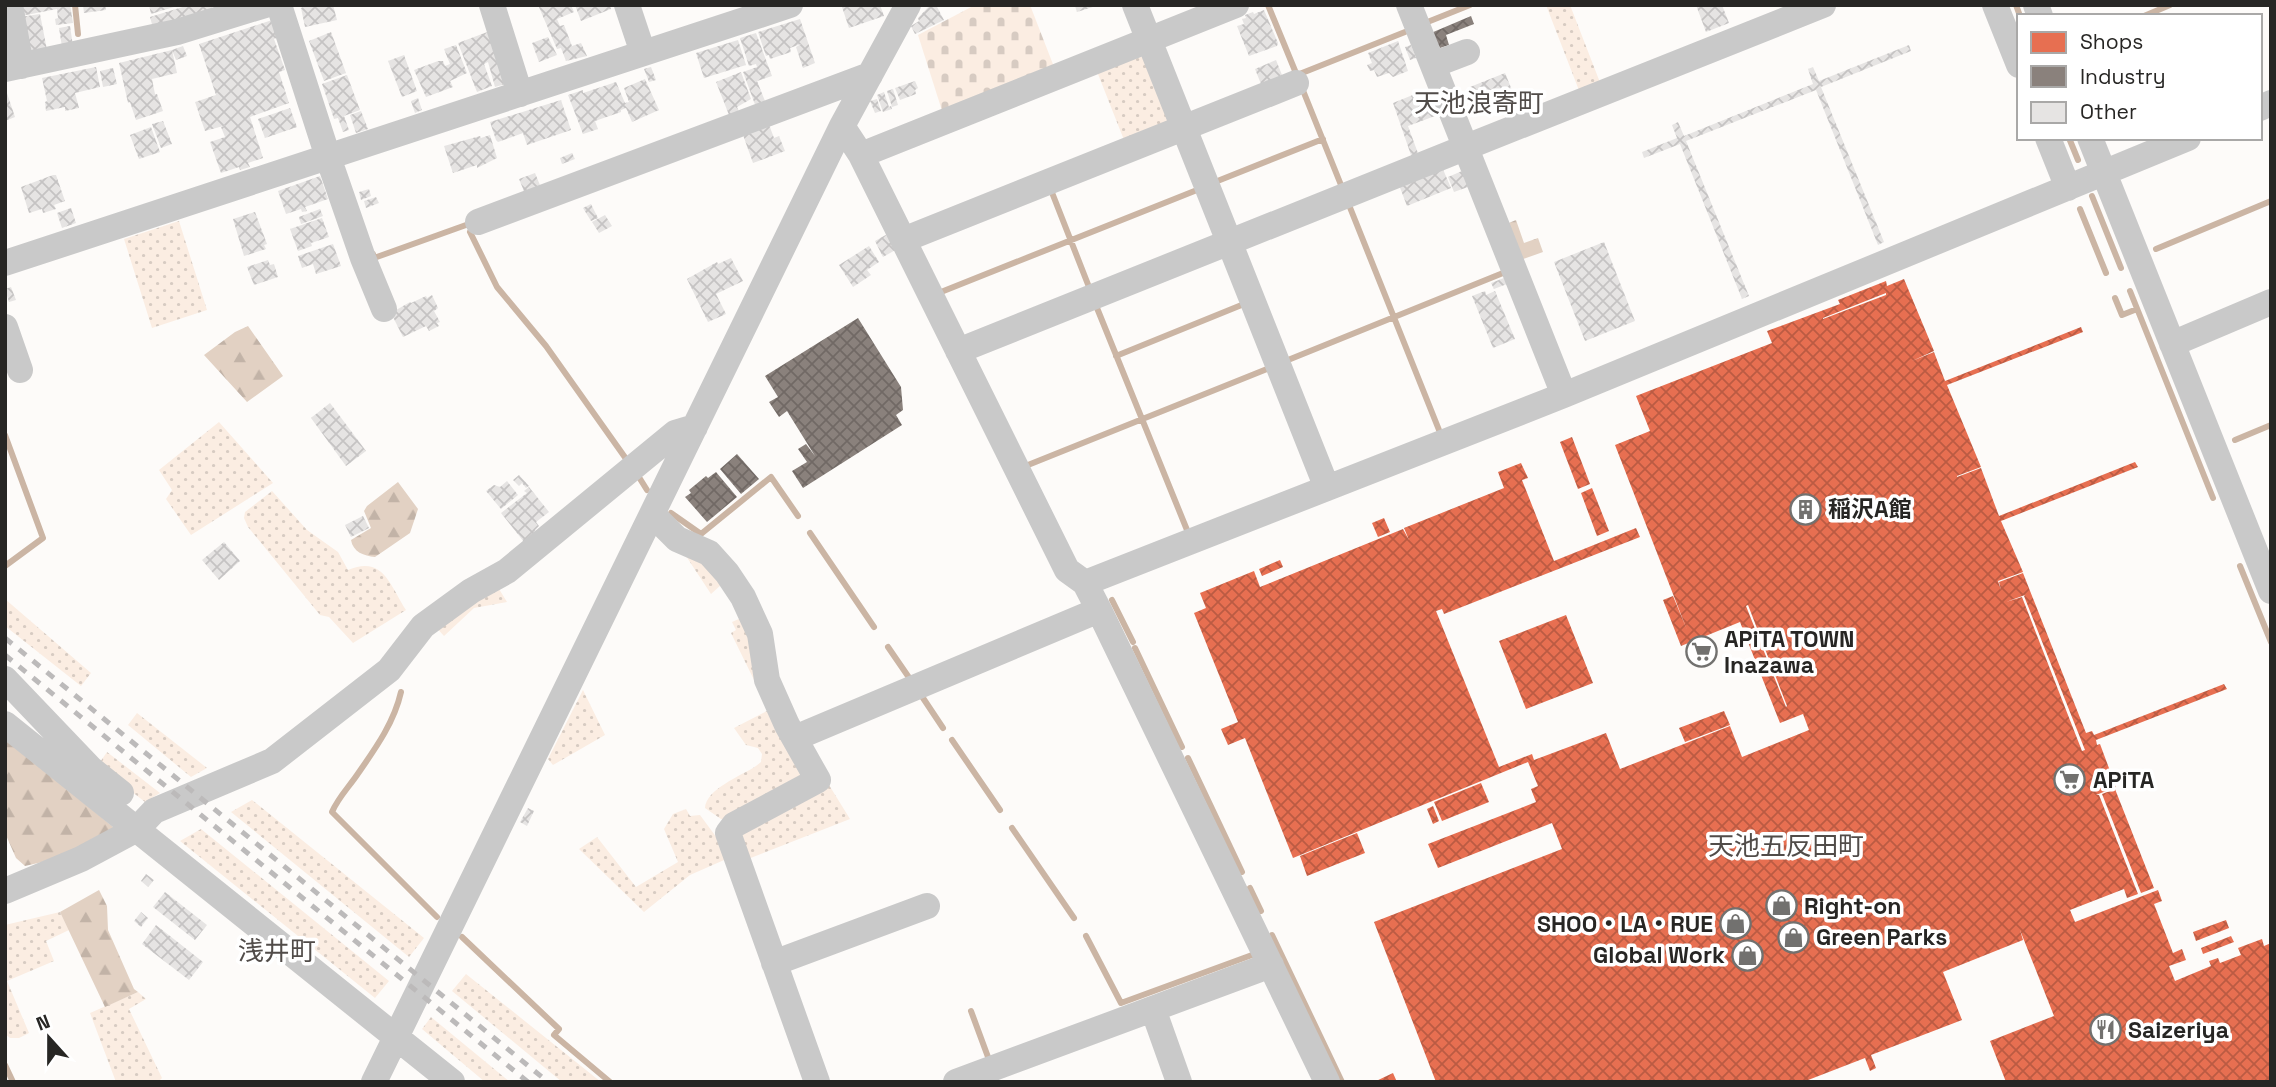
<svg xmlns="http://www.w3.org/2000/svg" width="2276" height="1087" font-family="'Space Grotesk','Noto Sans JP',sans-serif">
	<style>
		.grass { fill: url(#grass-dots) }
		.forest { fill: url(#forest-firs) }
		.cemetery { fill: url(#cemetery-stones) }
		.shops { fill: url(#shops-cross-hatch); fill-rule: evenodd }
		.industry { fill: url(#industry-cross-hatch) }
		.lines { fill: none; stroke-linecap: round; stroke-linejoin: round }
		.stream { stroke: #cbb5a4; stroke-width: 6 }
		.building { fill: url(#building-cross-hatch) }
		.minor { stroke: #c9c9c9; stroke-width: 26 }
		.rail { stroke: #bcbaba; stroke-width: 5; stroke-dasharray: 9 9; stroke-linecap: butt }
		.labels { text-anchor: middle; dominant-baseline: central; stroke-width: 7; stroke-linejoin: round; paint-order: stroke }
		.poi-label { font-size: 23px; font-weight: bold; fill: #272624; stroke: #fff; text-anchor: start }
		.quarter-label { font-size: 26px; fill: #514c49; stroke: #fff }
	</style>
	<defs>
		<pattern id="grass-dots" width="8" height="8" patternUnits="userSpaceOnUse" patternTransform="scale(1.75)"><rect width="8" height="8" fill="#fbede2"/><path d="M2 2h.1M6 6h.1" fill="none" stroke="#d7cbc2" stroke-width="1.8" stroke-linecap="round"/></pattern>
		<pattern id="forest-firs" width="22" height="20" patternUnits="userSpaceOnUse" patternTransform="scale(1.75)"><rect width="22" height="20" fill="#e2d1c3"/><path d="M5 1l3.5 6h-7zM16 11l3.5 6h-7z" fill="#c2b3a7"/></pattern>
		<pattern id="cemetery-stones" width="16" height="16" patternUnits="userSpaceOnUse" patternTransform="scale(1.75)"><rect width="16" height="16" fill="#fbede2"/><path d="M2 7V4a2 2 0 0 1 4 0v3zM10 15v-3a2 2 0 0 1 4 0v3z" fill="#d7cbc2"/></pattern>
		<pattern id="shops-cross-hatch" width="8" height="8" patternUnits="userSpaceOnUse" patternTransform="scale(1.75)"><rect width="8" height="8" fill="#e76f51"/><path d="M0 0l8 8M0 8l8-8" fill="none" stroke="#bb5b43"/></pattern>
		<pattern id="industry-cross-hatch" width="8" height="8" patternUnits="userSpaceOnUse" patternTransform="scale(1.75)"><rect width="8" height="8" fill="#8a817c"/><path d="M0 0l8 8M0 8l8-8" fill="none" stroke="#716965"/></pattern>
		<pattern id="building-cross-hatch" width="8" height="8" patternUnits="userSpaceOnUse" patternTransform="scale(1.75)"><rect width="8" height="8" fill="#e6e4e3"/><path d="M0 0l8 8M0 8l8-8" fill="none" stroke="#c5c3c3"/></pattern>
	</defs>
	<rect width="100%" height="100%" fill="#fdfbf9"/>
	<!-- grass -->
	<path class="grass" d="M1546 5H1570L1601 85 1580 93Z
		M1144 56 1170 121 1124 140 1096 69Z
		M179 221 207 310 152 328 124 239Z
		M219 422 273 483 191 535 166 499 172 490 159 470Z
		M272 491 307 530 338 552 348 570C383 555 390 585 406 610L353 643 329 617 320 615 248 527 244 518 245 512Z
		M692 552 721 585 711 594 686 556Z
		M496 584 507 602 474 608 444 636 433 624Z
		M5 599 91 673 81 686 5 626Z
		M741 618 750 634 756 684 731 633 736 630 732 622Z
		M583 690 605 735 553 765 548 759Z
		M767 711 804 774 729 819H721L705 808C706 789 741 776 756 766L761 762 762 754 758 748 746 745 734 728Z
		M137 713 207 768 191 777 128 725Z
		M107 752 160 793 145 802 98 765Z
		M829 785 850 819 743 861 739 834Z
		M252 800 424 938 409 957 231 812Z
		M686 809 690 816 700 815 731 857 690 875 644 912 579 849 597 837 636 887 678 862 664 829 673 814Z
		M201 829 389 981 375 998 180 841Z
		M60 912 69 930 46 941 54 961 7 981 29 1033 19 1038H10L5 1034V925Z
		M466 974 601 1082H562L452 991Z
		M138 992 146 999 129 1009 162 1078 158 1082H116L90 1013Z
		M431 1017 510 1082H485L422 1029Z"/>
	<!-- forest -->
	<path class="forest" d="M1516 220 1524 243 1538 238 1543 252 1518 261 1504 225Z
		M248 326 283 376 247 402 204 355 235 332Z
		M398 482 418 509 410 533 375 557C364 556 353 552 351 540L371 528 364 511 367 506Z
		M5 737 119 832 55 859 25 866 16 858 5 833Z
		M99 890 107 906 108 930 134 989 138 992 105 1007 60 912Z"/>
	<!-- cemetery -->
	<path class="cemetery" d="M975 5H1030L1056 72 944 117 918 35Z"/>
	<!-- shops -->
	<path class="shops" d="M1904 279 1934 351 1912 361 1934 352 1945 381 2081 327 2083 332 1947 385 1981 467 1957 476V477L1981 468 1999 516 2135 462 2138 467 2001 521 2023 572 1998 581 2001 590 1999 582 2023 573 2086 733 2092 731 2094 735 2224 684 2227 689 2096 740 2097 745 2100 744 2116 787 2096 795H2099L2138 894 2127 898 2124 889 2070 910 2075 922 2158 890 2162 901 2154 904 2173 953 2182 949 2186 960 2169 966 2175 981 2211 966 2209 961 2218 958 2220 963 2241 955 2238 948 2262 939 2264 946 2271 943V1082H2006L1990 1041 2054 1016 2020 930 2023 940 1943 972 1962 1020 1871 1055 1876 1068 1870 1071 1865 1058 1803 1082H1436L1374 922 1562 849 1552 823 1438 868 1428 844 1536 802 1531 789 1538 786 1528 762 1293 858 1245 738 1228 745 1221 729 1238 722 1194 613 1206 608 1200 593 1254 571 1260 587 1403 529 1409 540 1404 528 1504 488 1498 472 1521 463 1528 478 1522 480 1554 561 1636 528 1640 537 1444 614 1442 609 1436 611 1499 767 1532 754 1534 760 1606 733 1620 769 1730 726 1742 757 1809 730 1803 714 1780 723 1740 622 1681 646 1663 600 1673 596 1687 630 1615 445 1650 431 1636 396 1772 343 1767 331 1840 304 1838 300 1886 281 1887 286ZM1886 293V295L1823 319V318ZM2025 595 2024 596 2085 750 2082 751 2022 597 2006 602ZM1748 605 1787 706 1786 707 1746 606Z
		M1572 437 1590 484 1578 489 1560 442Z
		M1592 488 1609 531 1597 536 1581 493Z
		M1384 518 1390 532 1378 537 1372 523Z
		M1280 560 1283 567 1262 576 1259 569Z
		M1566 615 1593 683 1526 709 1499 641Z
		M1724 711 1730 725 1685 742 1679 728Z
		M1481 783 1489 802 1442 821 1434 802Z
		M2115 789 2154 888 2141 893 2102 794Z
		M1433 806 1439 821 1433 824 1427 809Z
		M1357 833 1365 853 1307 876 1300 856Z
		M2226 920 2229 928 2196 941 2193 932Z
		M2231 936 2234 942 2203 954 2201 948Z
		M1393 1073 1397 1082H1374Z"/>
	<!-- industry -->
	<path class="industry" d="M1471 16 1474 24 1446 35 1449 45 1440 48 1431 33Z
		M858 318 901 387 903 410 896 415 902 425 803 488 792 471 807 462 798 449 806 444 815 456 787 411 779 417 769 402 778 397 765 376Z
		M737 454 759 479 741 494 720 469Z
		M716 472 737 497 707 522 685 497 691 493 689 490 706 476 708 478Z"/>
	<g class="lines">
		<!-- stream -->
		<path class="stream" d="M75 5 78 34
			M1268 5 1298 78
			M2016 5 2020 16
			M2144 16 2170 5
			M1425 23 1470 5
			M1297 75 1405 32
			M1302 88 1341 185
			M2069 138 2078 160
			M1215 182 1323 139
			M1051 190 1089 287
			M2092 196 2121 268
			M1349 205 1439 430
			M2080 209 2106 273
			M470 232 497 287 546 346 629 463
			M2156 249 2271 201
			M373 254 374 258 466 225
			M2130 291 2213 498
			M936 294 1197 190
			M2115 298 2122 315 2137 309
			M1097 308 1187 530
			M1116 356 1244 304
			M1288 360 1503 273
			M5 435 43 538 5 566
			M2235 440 2271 425
			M1023 467 1267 369
			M637 474 647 490
			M671 513 701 534 771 477 798 516
			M810 533 874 627
			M2240 566 2271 642
			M1112 600 1133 642
			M888 647 910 679
			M1135 648 1182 747
			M401 692C394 723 375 749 357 775 348 788 338 798 332 812L437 917
			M923 698 943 728
			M952 740 1000 810
			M1188 758 1242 872
			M1012 828 1074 918
			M1250 888 1261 911
			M1272 935 1342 1082
			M1086 936 1121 1003 1252 955
			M462 937 559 1029 554 1035 610 1082
			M971 1011 988 1057
			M5 1065 13 1082"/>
	</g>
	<!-- building -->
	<path class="building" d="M20 5H70L73 23 56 25 55 19 58 18 57 9 21 16Z
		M83 5H105L106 10 84 13Z
		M149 5H177V6L151 14Z
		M189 5H211L213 10 153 28 150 17Z
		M307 5H333L337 20 305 27 301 8Z
		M538 5H571L574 12 557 19 560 26 564 25 572 46 581 43 587 56 566 61 561 48 557 49Z
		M575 5H610L611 9 581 21Z
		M846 5H880L884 16 849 28 842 7Z
		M930 5H936L944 20 915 34 911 26 919 21 918 18Z
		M1077 5H1096V6L1077 12 1075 6Z
		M1696 5H1722L1729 23 1706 32Z
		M1264 10 1278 43 1277 46 1249 56 1237 26 1244 24 1242 19 1246 18 1245 15 1253 12 1254 14Z
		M40 14 47 50 26 54 20 17Z
		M800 19 815 63 803 68 796 47 801 44 790 48 791 52 770 59 769 55 766 56 758 32Z
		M272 20 279 37 274 39 285 70 279 72 289 103 250 117 263 158 248 163 250 167 240 170 239 167 221 173 210 142 225 137 221 127 227 125 205 131 195 102 216 95 199 44Z
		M70 26 73 46 62 47 59 28Z
		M490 31 509 83 495 87 488 62 484 64 492 86 477 92 458 43Z
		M331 32 346 73 324 81 309 41Z
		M756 33 772 76 757 81 767 106 757 110 743 72 757 67 756 64 749 66 740 38Z
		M548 37 557 55 539 62 532 43Z
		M738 40 746 65 704 78 696 53Z
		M1398 41 1408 71 1393 77 1389 73 1377 77 1374 70 1370 71 1367 65 1372 63 1368 53Z
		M456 45 467 73 450 81 453 87 426 97 414 70 438 61H443L445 66 450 64 444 49Z
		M1411 45 1416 58 1410 60 1405 47Z
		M1909 45 1911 51 1821 87 1884 242 1878 245 1816 90 1686 141 1749 296 1742 299 1680 144 1644 158 1642 152 1677 138 1672 125 1678 122 1684 136 1813 84 1808 69 1813 67 1819 81Z
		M183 46 187 56 176 60 172 50Z
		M172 50 177 73 152 79 155 94H157L163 111 136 120 130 102 128 103 119 63Z
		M404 55 417 91 402 97 388 61Z
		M1276 60 1282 75 1261 84 1255 69Z
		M96 67 100 87 75 93 79 108 65 111V107L46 111 45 102 47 101 42 78Z
		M651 67 656 80 649 82 644 69Z
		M113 68 117 84 103 87 100 71Z
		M741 72 751 99 737 107 741 116 731 120 716 82Z
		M1505 73 1514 95 1478 108 1470 87Z
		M347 75 360 110 344 116 349 130 343 132 338 118 334 119 322 84Z
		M645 79 659 110 632 122 626 108 621 110V112L595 121 598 129 583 134 568 95 583 90V93L616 82 625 103 629 102 624 88Z
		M915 81 918 88 915 90 916 94 900 100 895 88Z
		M893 89 898 105 892 107 887 91Z
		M6 90 15 117 5 121V90Z
		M1425 90 1435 116 1408 126 1419 156 1412 158 1393 103Z
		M884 92 889 107 891 106 892 109 883 112 877 95Z
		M418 98 422 110 415 113 411 101Z
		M877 99 881 111 875 113 870 101Z
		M561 100 571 130 527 145 523 133 498 142 496 140 490 122Z
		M290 108 297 127 265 138 258 119Z
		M361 111 368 129 356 133 350 115Z
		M163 121 172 144 161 148 152 124Z
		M768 122 774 138 779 136 785 151 753 163 743 135Z
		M151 127 160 152 139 159 130 135Z
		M490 135 497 158 477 168V165L453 173 444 146 480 136 481 138Z
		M572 153 575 159 562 164 560 158Z
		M1442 167 1451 188 1407 206 1399 185Z
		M1462 171 1468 187 1454 192 1448 177Z
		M535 173 542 190 526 196 519 179Z
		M53 175H56L65 201 54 205 56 209 43 213 42 209 29 213 21 187Z
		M320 176 328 199 305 207 307 211 302 212 301 209 286 214 278 191Z
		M369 189 371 196 361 200 359 192Z
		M376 197 379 203 366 208 364 201Z
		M591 204 598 218 591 221 583 208Z
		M71 208 76 223 62 228 57 213Z
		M320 209 323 216 301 224 299 217Z
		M255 212 267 244 264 245 266 249 244 256 233 219Z
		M605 215 612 226 599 233 592 222Z
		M322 218 329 237 311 243 312 246 298 251 290 229Z
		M891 232 899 248 883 257 875 241Z
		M1604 242 1635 321 1585 341 1554 262Z
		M333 244 341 266 316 274 313 264 302 268 298 256Z
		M869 246 879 262 867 270 871 275 853 287 839 265Z
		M731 258 743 281 716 294 726 314 708 322 687 279 717 262 718 264Z
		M268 260 270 265 274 264 278 277 254 285 247 267Z
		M1504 278 1507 284 1494 289 1491 283Z
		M11 287 16 300 9 302 5 289Z
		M1485 291 1486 295 1495 291 1515 339 1493 348 1472 296Z
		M432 295 438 308 434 311 440 322 437 323 439 326 429 331 426 326 403 337 391 313 410 302 411 303 426 296 427 298Z
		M330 403 366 451 346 466 311 418Z
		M519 475 529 486 526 488 522 483 519 486 513 480Z
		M507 481 518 495 501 509 486 491 494 485 500 487Z
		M529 487 549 512 536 522 539 526 535 530 536 532 524 542 501 513 527 493 524 491Z
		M363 516 369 528 351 537 345 525Z
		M224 542 240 561 219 580 202 560Z
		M528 808 534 811 527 826 520 822Z
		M146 874 154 880 148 887 141 881Z
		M165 892 207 925 195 940 153 907Z
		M141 912 148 918 141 927 134 921Z
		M156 925 203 962 189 980 142 944Z"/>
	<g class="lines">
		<!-- minor -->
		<path class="minor" d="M10 5 21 66
			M279 5 328 157 363 258 384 309
			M492 5 520 94
			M627 5 643 53
			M1135 5 1327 488
			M1409 5 1564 395
			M1995 5 2019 65
			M2036 5 2040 16
			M1433 65 1467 52
			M5 69 177 32 265 5
			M2260 108 2271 103
			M842 126 861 155 1067 570 1085 583 1099 610 1327 1082
			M2048 138 2068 188
			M2090 138 2271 591
			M861 155 1236 5
			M478 222 870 75
			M903 240 1296 83
			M5 263 790 5
			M5 327 20 370
			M2172 344 2271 302
			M958 351C1247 236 1534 119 1823 5
			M652 514 677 539 709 553 727 573 743 597 760 634 767 680 787 725 818 780 734 825 728 833 817 1082
			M1085 583 1564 395 2188 138
			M5 679 91 769 121 793
			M5 724 452 1082
			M795 738 1099 610
			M5 891 81 859 137 829 154 811 272 761 389 670 423 626 471 591 507 571 675 433 695 427
			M774 963 927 906
			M1153 1009 1179 1082
			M374 1082 842 126 908 5
			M956 1082 1271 965"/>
		<!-- rail -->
		<path class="rail" d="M5 638 548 1082
			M5 655 528 1082"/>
	</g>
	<!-- icons -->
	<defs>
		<symbol id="building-ring" viewBox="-11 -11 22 22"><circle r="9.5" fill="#fff" stroke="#72716f" stroke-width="1.5"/><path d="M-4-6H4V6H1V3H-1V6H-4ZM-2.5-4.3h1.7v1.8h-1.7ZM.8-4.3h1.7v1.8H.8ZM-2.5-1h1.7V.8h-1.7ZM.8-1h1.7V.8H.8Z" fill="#72716f"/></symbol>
		<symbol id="supermarket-ring" viewBox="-11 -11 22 22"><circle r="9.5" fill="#fff" stroke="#72716f" stroke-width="1.5"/><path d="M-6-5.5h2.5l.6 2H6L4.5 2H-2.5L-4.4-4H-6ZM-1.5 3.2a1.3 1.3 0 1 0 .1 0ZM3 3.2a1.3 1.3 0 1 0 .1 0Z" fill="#72716f"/></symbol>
		<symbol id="shop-ring" viewBox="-11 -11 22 22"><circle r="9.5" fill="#fff" stroke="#72716f" stroke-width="1.5"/><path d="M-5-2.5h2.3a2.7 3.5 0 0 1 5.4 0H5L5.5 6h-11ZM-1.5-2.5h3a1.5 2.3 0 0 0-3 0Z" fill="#72716f"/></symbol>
		<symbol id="restaurant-ring" viewBox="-11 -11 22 22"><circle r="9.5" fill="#fff" stroke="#72716f" stroke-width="1.5"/><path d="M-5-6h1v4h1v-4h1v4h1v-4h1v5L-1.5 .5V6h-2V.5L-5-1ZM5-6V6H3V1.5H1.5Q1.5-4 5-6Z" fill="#72716f"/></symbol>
	</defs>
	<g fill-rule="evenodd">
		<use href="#building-ring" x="1788" y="492" width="35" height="35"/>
		<use href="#supermarket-ring" x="1684" y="634" width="35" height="35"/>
		<use href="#supermarket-ring" x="2052" y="762" width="35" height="35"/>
		<use href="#shop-ring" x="1764" y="888" width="35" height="35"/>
		<use href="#shop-ring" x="1718" y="906" width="35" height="35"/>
		<use href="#shop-ring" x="1776" y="920" width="35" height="35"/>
		<use href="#shop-ring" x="1730" y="938" width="35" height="35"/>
		<use href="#restaurant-ring" x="2088" y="1012" width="35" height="35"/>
	</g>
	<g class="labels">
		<!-- poi labels -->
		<g class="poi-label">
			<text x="1828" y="509">稲沢A館</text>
			<text x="1724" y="639">APiTA TOWN<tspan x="1724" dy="26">Inazawa</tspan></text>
			<text x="2093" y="780">APiTA</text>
			<text x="1804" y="906">Right-on</text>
			<text x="1713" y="924" text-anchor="end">SHOO・LA・RUE</text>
			<text x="1816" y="937">Green Parks</text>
			<text x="1725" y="955" text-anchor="end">Global Work</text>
			<text x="2128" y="1030">Saizeriya</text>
		</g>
		<!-- quarter labels -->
		<g class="quarter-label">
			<text x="1479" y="103">天池浪寄町</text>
			<text x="1786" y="846">天池五反田町</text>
			<text x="277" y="951">浅井町</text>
		</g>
	</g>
	<!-- border -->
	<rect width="2276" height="1087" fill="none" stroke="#272624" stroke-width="14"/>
	<!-- legend -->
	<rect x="2017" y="14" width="245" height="126" fill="#ffffff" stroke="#a9a8a7" stroke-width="2"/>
	<rect x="2031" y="32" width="35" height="21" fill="#e76f51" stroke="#a9a8a7" stroke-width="2"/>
	<text x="2080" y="49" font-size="21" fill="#272624">Shops</text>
	<rect x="2031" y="66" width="35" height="21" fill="#8a817c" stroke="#a9a8a7" stroke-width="2"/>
	<text x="2080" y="84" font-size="21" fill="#272624">Industry</text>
	<rect x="2031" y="102" width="35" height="21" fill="#e6e4e3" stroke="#a9a8a7" stroke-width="2"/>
	<text x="2080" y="119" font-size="21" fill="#272624">Other</text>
	<!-- north arrow -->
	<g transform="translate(49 1038) rotate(339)" stroke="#ffffff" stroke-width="5" paint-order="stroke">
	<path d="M0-5L12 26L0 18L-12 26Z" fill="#272624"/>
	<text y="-10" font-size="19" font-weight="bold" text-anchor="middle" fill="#272624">N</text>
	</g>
</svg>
